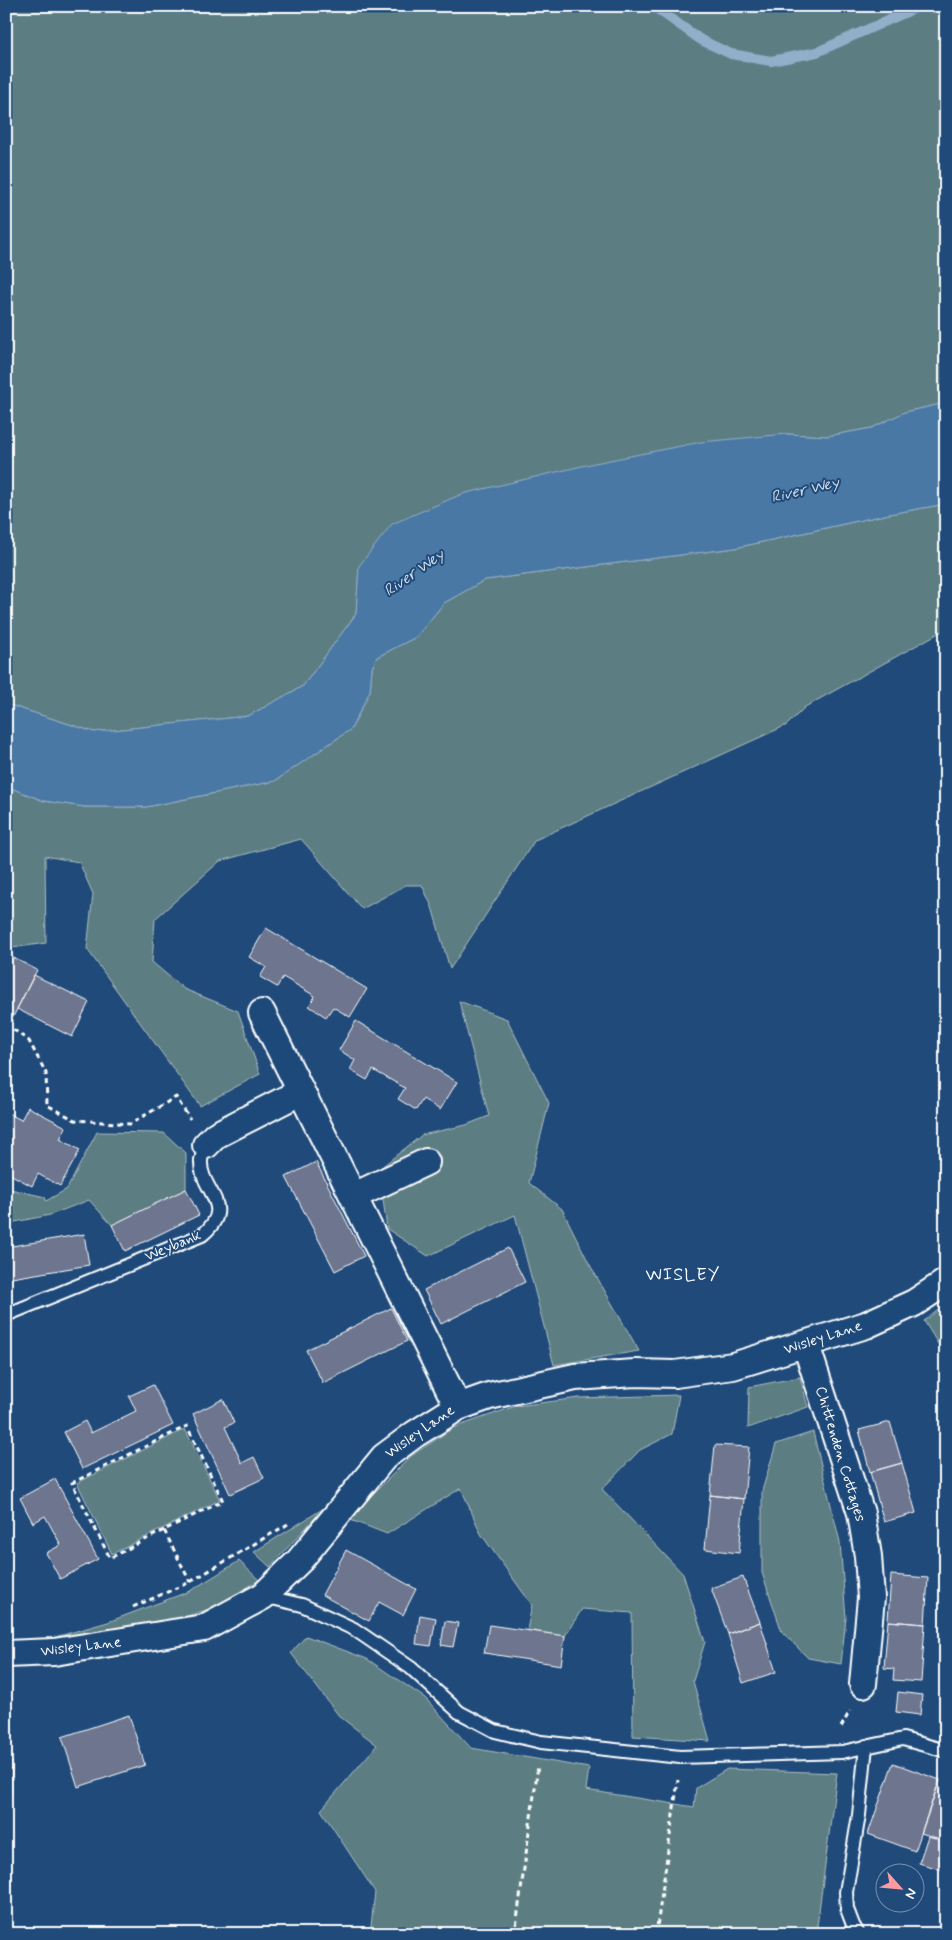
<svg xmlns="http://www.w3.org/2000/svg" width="952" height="1940" font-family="Mynerve,sans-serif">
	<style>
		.green { fill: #5c7e83; stroke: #aebec1 }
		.water { fill: #4978a5; stroke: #92aec9 }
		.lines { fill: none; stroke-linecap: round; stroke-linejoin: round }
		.stream { stroke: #92aec9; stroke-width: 10 }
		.building { fill: #6d758f; stroke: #fff }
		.lane-casing { stroke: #fff; stroke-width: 16 }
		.street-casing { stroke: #fff; stroke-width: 30 }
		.path { stroke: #fff; stroke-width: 3; stroke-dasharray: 5 4; stroke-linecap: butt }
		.lane { stroke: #1f4a7a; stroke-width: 12 }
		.street { stroke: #1f4a7a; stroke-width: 26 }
		.labels { text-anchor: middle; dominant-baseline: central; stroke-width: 4; stroke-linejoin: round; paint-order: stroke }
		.street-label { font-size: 15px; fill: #fff; stroke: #1f4a7a }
		.water-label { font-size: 16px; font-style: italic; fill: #d2dde8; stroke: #1f4a7a }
		.quarter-label { font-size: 18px; letter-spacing: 1px; fill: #fff; stroke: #1f4a7a }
	</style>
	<rect width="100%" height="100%" fill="#1f4a7a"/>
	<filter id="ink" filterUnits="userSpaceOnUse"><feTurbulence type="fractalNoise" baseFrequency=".02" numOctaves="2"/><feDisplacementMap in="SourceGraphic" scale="10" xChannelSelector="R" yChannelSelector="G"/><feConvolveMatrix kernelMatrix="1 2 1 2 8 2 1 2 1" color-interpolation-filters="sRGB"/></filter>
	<g filter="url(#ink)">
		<!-- green -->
		<path class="green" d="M6 6H946V403L905 412 872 428 828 436 787 434 359 566 356 614 303 686 248 716 94 732 6 704Z
			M946 504V629L805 707 787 725 535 840 450 969 432 907 422 885H406L362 909 301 839 220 861 155 919 152 962 184 989 238 1011 260 1074 200 1106 87 949 93 894 79 862 45 856 46 943 12 948 6 944V786L44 801 85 807H146L275 781 351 729 370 691 372 668 377 657 416 637 444 603 485 580 735 548 889 514Z
			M459 1001 507 1019 549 1103 529 1183 562 1209 590 1265 639 1351 554 1365 515 1215 428 1256 387 1229 379 1169 422 1135 466 1125 489 1116Z
			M97 1132 164 1133 186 1153V1189L112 1225 89 1200 50 1215 10 1223 6 1226V1188L45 1197 46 1201 67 1189Z
			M946 1304V1357L924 1321Z
			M800 1377 808 1407 748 1428 749 1387Z
			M679 1395 672 1434 640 1450 602 1489 683 1574 705 1642 693 1681 710 1741 633 1736 632 1613 582 1609 565 1636 527 1630 532 1605 481 1534 461 1488 387 1534 348 1519 411 1456 453 1428 516 1406 579 1398Z
			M185 1429 220 1500 112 1554 77 1483Z
			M813 1432 840 1542 846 1618 841 1664 808 1658 782 1632 762 1573V1491L776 1444Z
			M324 1508 270 1567 254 1552Z
			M239 1561 259 1580 216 1607 168 1622 45 1640 108 1622 190 1591Z
			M306 1636 367 1659 425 1698 471 1748 589 1768 586 1790 694 1807 696 1788 727 1769 837 1773 816 1934H370L375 1892 321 1810 377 1745 339 1716 291 1653Z"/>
		<!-- water -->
		<path class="water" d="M946 403V504L889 514 735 548 485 580 444 603 416 637 377 657 372 668 370 691 351 729 275 781 146 807H85L44 801 6 786V704L94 732 248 716 303 686 356 614 359 566 392 524 462 494 595 463 701 442 787 434 828 436 872 428 905 412Z"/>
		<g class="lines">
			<!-- stream -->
			<path class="stream" d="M653 6 701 40 731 54 771 61 817 52 920 6"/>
		</g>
		<!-- building -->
		<path class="building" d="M266 928 367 989 350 1017 333 1007 326 1017 309 1006 315 996 283 977 277 987 260 977 266 967 249 957Z
			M6 954 37 970 13 1017 6 1014Z
			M34 975 89 1002 72 1037 17 1009Z
			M356 1021 457 1082 440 1110 423 1099 416 1110 398 1099 405 1088 373 1070 367 1080 350 1070 355 1060 339 1050Z
			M28 1107 66 1127 60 1139 80 1150 60 1186 38 1174 32 1186 6 1172V1112L21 1120Z
			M316 1162 364 1256 335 1271 286 1177Z
			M186 1189 199 1215 125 1251 112 1225Z
			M84 1234 89 1265 6 1279V1247Z
			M508 1248 525 1282 441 1324 424 1290Z
			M391 1308 407 1341 323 1383 306 1350Z
			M153 1385 173 1425 82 1469 64 1432 85 1421 91 1433 136 1411 129 1396Z
			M223 1399 234 1423 225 1427 242 1463 254 1457 264 1478 230 1494 193 1414Z
			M890 1422 902 1463 870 1472 859 1430Z
			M715 1445 749 1447 744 1499 710 1495Z
			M902 1463 916 1513 884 1522 870 1472Z
			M55 1479 98 1559 60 1579 46 1553 61 1545 45 1516 33 1523 20 1498Z
			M710 1495 744 1499 739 1553 705 1549Z
			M346 1550 416 1589 403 1615 379 1602 369 1621 322 1595Z
			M891 1575 928 1578 925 1624 888 1621Z
			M743 1577 760 1622 728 1634 711 1588Z
			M420 1615 436 1618 431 1646 416 1644Z
			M445 1621 458 1623 453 1647 441 1645Z
			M888 1621 925 1624 921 1682 893 1680 894 1669 884 1668Z
			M760 1622 776 1672 743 1683 728 1634Z
			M489 1625 565 1636 561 1665 484 1653Z
			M898 1692 922 1695 920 1715 896 1712Z
			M129 1715 145 1765 78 1787 62 1737Z
			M6 1762H12L11 1796 6 1795Z
			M893 1763 940 1780 915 1851 868 1834Z
			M937 1787 946 1790V1841L921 1833Z
			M928 1836 946 1841V1871L919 1863Z"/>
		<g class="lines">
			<defs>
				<path id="lane" d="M6 1315 202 1235C238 1205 199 1191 201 1160 202 1155 205 1149 206 1145
					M263 1596 302 1605 354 1629 411 1668 459 1712 495 1731 541 1742 680 1757 842 1752 903 1739 946 1751
					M858 1934 853 1925 847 1909 846 1892 859 1815 866 1746"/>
				<path id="street" d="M262 1013 458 1407
					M206 1145 216 1135 300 1092
					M354 1196 426 1162
					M806 1345 861 1513 868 1556 871 1598 863 1684
					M6 1654 54 1652 204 1628 263 1596 299 1561 384 1457 415 1434 458 1407 489 1396 575 1377 635 1373 675 1374 733 1366 866 1325 914 1303 946 1282"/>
			</defs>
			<!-- lane casing -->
			<use href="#lane" class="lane-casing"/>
			<!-- street casing -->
			<use href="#street" class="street-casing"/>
			<!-- path -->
			<path class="path" d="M6 1024 29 1041 46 1073 47 1105 75 1120 130 1124 176 1097 190 1119
				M164 1530 110 1558 72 1483 187 1426 223 1501 164 1530 190 1582
				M133 1607 190 1582 288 1524
				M841 1727 850 1711
				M515 1934 538 1766
				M656 1934 678 1780"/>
			<!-- lane -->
			<use href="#lane" class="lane"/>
			<!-- street -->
			<use href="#street" class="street"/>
		</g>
	</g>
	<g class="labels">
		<!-- street labels -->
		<g class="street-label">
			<text transform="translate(173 1246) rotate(-23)">Weybank</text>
			<text transform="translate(823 1338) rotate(-18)">Wisley Lane</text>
			<text transform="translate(420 1432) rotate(-35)">Wisley Lane</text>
			<text transform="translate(840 1454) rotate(73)">Chittenden Cottages</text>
			<text transform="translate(81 1647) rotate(-7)">Wisley Lane</text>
		</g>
		<!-- water labels -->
		<g class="water-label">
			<text transform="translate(805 490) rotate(-13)">River Wey</text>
			<text transform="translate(414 573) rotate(-35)">River Wey</text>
		</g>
		<!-- quarter labels -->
		<g class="quarter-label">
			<text x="683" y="1275">WISLEY</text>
		</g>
	</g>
	<!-- margin -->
	<rect width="952" height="1940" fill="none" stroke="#1f4a7a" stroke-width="25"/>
	<rect x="12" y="12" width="927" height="1915" fill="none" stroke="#fff" stroke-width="2" filter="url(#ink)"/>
	<!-- north arrow -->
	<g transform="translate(900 1888) rotate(117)"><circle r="24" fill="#1f4a7a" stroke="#7992af"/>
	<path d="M0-4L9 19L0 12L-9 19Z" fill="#ff9aa2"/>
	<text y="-8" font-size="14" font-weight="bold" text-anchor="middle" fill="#ffffff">N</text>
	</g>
</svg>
